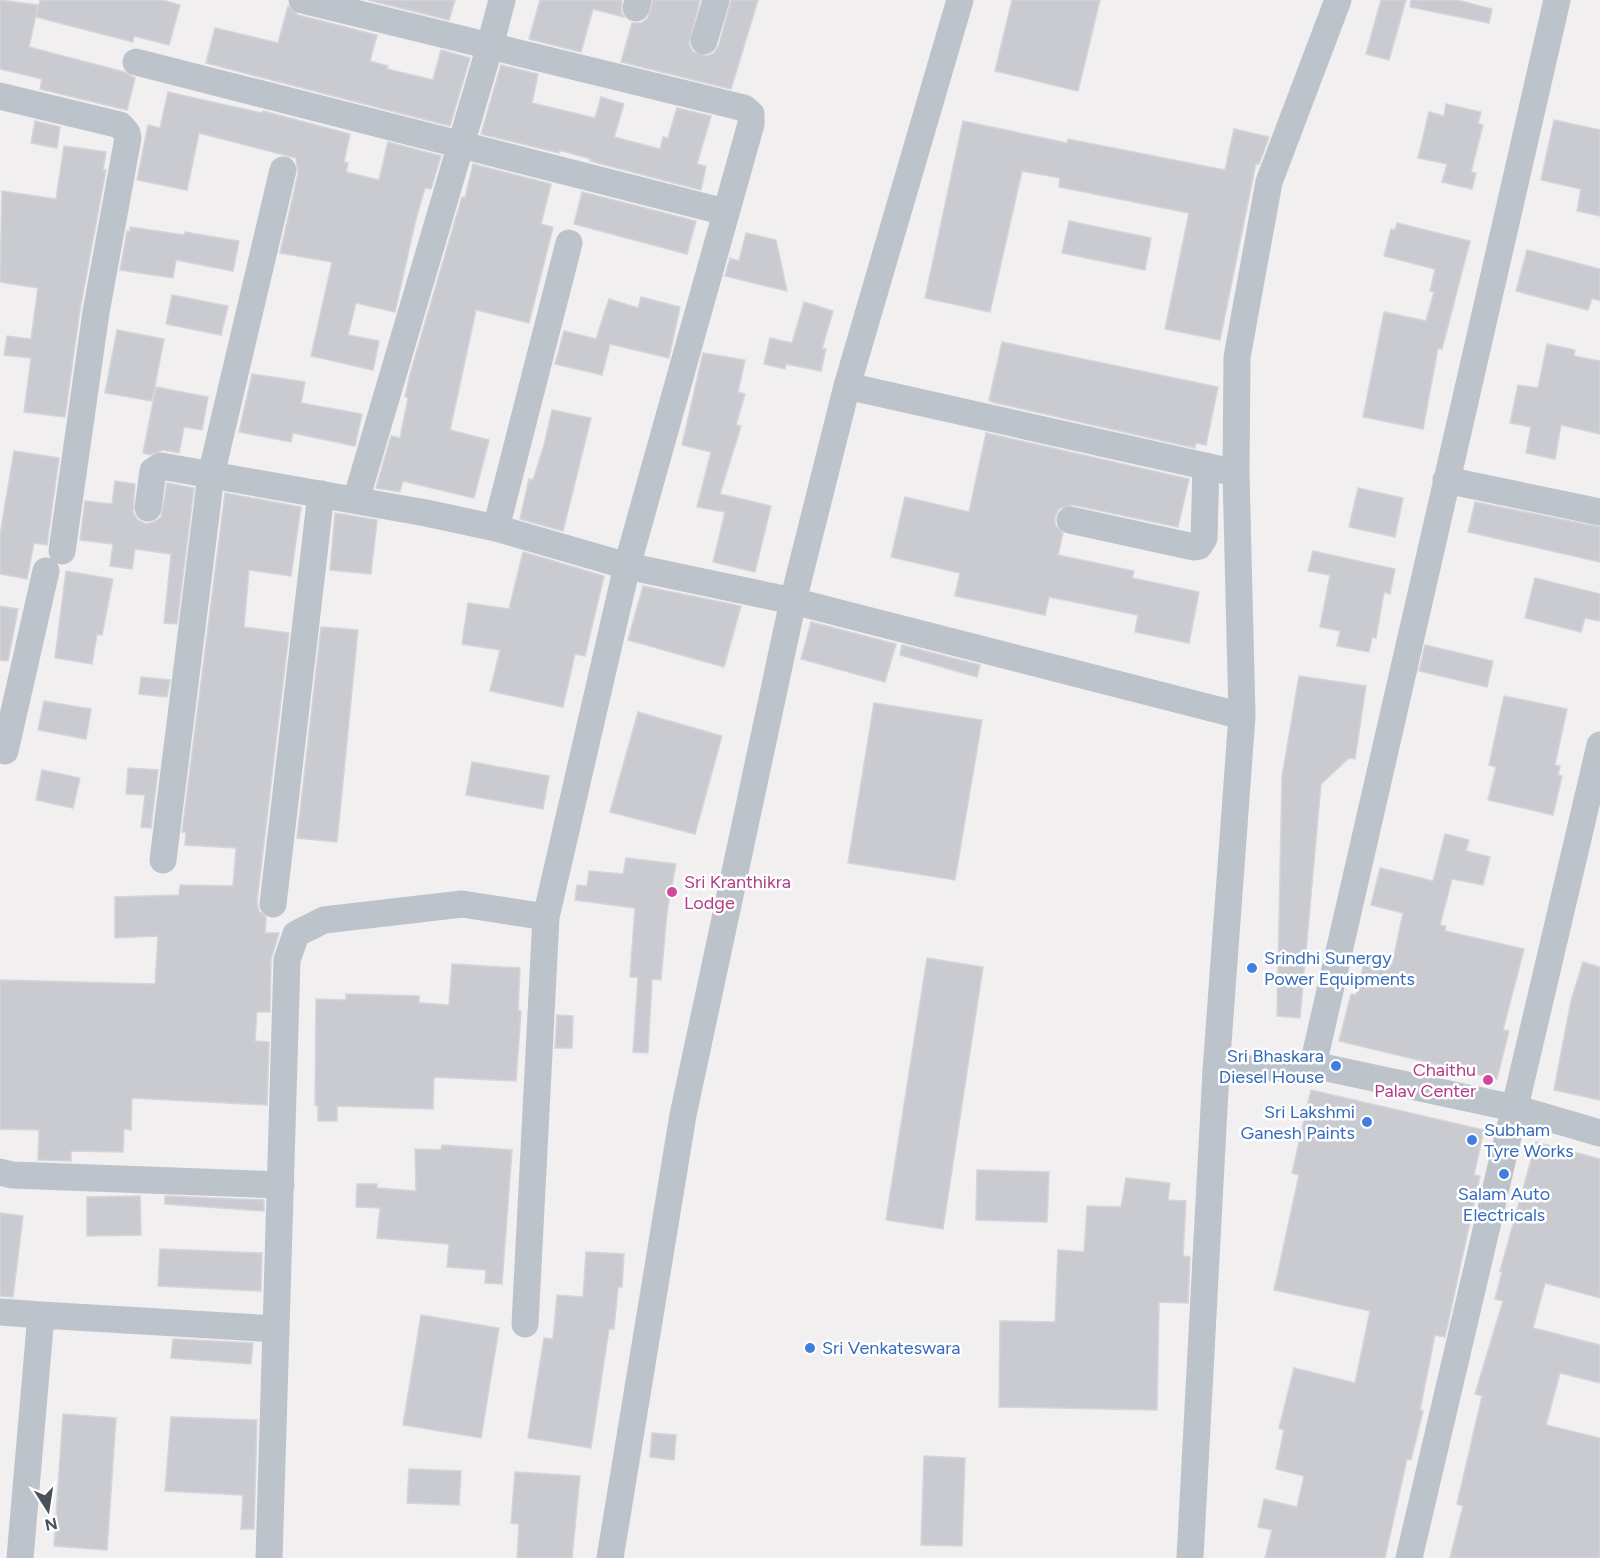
<svg xmlns="http://www.w3.org/2000/svg" width="1600" height="1558" font-family="Figtree,sans-serif">
	<style>
		.building { fill: #c9cbd1; stroke: #d4d5da; stroke-width: 1.5 }
		.lines { fill: none; stroke-linecap: round; stroke-linejoin: round }
		.minor { stroke: #bcc3cb; stroke-width: 27 }
		.hotel-dot { fill: #d1479c; stroke: #fff; stroke-width: 2 }
		.shop-dot { fill: #3f7fe0; stroke: #fff; stroke-width: 2 }
		.labels { text-anchor: middle; dominant-baseline: central; stroke-width: 5; stroke-linejoin: round; paint-order: stroke }
		.hotel-label { font-size: 18px; fill: #b23c85; stroke: #fff; text-anchor: start }
		.shop-label { font-size: 18px; fill: #366cbe; stroke: #fff; text-anchor: start }
	</style>
	<rect width="100%" height="100%" fill="#f1efef"/>
	<!-- building -->
	<path class="building" d="M0 0 38 5 29 47 124 72 135 78 127 110 40 89 42 79 0 69Z
		M40 0H162L180 5 169 45 134 36 133 42 36 17Z
		M368 0H455L449 20Z
		M540 0H622L621 12 624 17 593 9 581 52 529 39Z
		M653 0H700L689 44 693 52 707 56 714 53 719 45 731 0H758L731 89 621 62 632 23H641L648 18Z
		M1012 0H1100L1078 91 995 71Z
		M1381 0H1406L1389 60 1366 54Z
		M1411 0H1457L1492 9 1489 23 1410 7Z
		M288 6 298 15 377 35 370 61 388 66 387 69 433 80 441 50 470 58 450 126 206 63 215 28 278 43Z
		M501 65 538 74 532 103 595 118 601 97 624 104 614 137 660 149 663 137 668 138 677 108 711 116 697 164 706 166 701 190 590 161 591 159 559 150V153L481 134Z
		M168 92 262 113 263 111 350 134 344 162 348 163 346 172 379 180 388 142 441 156 431 189 425 188 416 219 395 312 356 303 348 335 379 341 373 370 311 356 332 262 280 253 298 174 296 158 199 133 187 190 137 180 148 125 160 128Z
		M1446 104 1481 112 1478 123 1483 125 1471 172 1476 173 1472 189 1442 182 1447 164 1418 158 1429 112 1444 116Z
		M1554 120 1600 130V216L1577 211 1581 189 1541 180Z
		M35 121 60 127 57 148 31 143Z
		M963 121 1067 143 1068 139 1225 170 1234 129 1269 137 1259 164 1256 163 1220 340 1165 329 1189 213 1059 187 1060 178 1022 171 990 312 925 298Z
		M64 146 106 152 103 170H106L80 310 65 417 24 412 31 358 4 355 7 336 31 339 38 288 0 282 2 191 56 199Z
		M473 164 551 184 541 224 553 227 529 323 476 310 450 430 489 440 474 498 403 481 400 492 376 488 391 436 400 438 408 398 405 397 410 374 462 197 465 198Z
		M582 192 696 221 687 254 574 224Z
		M1069 221 1151 238 1145 270 1062 253Z
		M1397 223 1470 241 1442 349 1438 348 1423 429 1363 417 1384 312 1426 321 1434 292 1430 291 1435 269 1384 256 1391 229 1395 230Z
		M130 227 184 235 185 232 239 241 233 271 176 260 173 278 120 270 127 231 130 232Z
		M746 233 776 240 787 291 725 276 730 258 739 261Z
		M1527 250 1600 269V301L1592 298 1588 310 1516 291Z
		M172 295 228 306 221 335 166 324Z
		M641 297 680 307 669 358 610 344 602 375 555 364 564 331 596 339 609 299 638 308Z
		M804 302 833 311 822 349H826L821 371 786 364 785 369 764 364 770 338 792 343Z
		M117 330 164 339 152 401 105 393Z
		M1002 342 1218 387 1206 445 1196 443 1195 448 992 402 989 400Z
		M1547 344 1575 350 1574 356 1600 361V434L1561 425 1555 459 1526 453 1531 427 1510 423 1518 385 1538 388Z
		M703 353 745 360 738 392 745 394 736 425 741 426 720 494 771 506 755 572 713 562 725 512 697 507 711 452 682 445Z
		M252 374 305 382 301 403 362 414 355 446 293 433 291 442 239 432Z
		M156 387 208 397 202 430 184 427 179 453 163 450 150 455 143 453Z
		M552 410 591 418 563 531 520 519 529 479 533 480 544 445Z
		M986 433 1189 479 1178 527 1073 505 1059 509 1055 517V525L1063 533 1058 555 1134 571 1132 578 1199 592 1189 643 1135 632 1138 615 1049 597 1045 615 955 596 960 573 891 557 905 497 969 512Z
		M14 451 59 458 47 545 34 543 27 579 0 574V535Z
		M115 481 135 484 133 513 138 520 146 524 154 522 161 517 167 483 194 488 177 624 164 623 171 554 135 549 132 569 110 566 113 544 80 540 85 501 112 504Z
		M1358 488 1403 498 1395 537 1349 527Z
		M225 493 301 507 291 576 249 570 244 627 289 633 257 902 259 911 266 917 265 933H279L271 959 270 1012H257L255 1041 269 1042 267 1105 132 1098 131 1130 124 1129 123 1152 71 1151V1161L38 1160 39 1130 0 1129V980L155 984 158 936 115 938V897L179 895 180 885 233 886 236 848 185 845 186 832H182Z
		M1475 502 1600 527V562L1468 532Z
		M335 513 377 520 371 574 330 570Z
		M1313 551 1395 569 1390 594 1384 592 1376 638 1372 637 1369 652 1337 646 1340 631 1320 627 1330 575 1308 571Z
		M523 552 604 576 585 656 575 654 563 707 490 691 500 650 462 644 468 603 509 609Z
		M66 571 113 579 102 635 97 634 92 664 55 658Z
		M1535 578 1600 594V621L1585 618 1581 632 1525 618Z
		M643 586 741 606 724 667 628 640Z
		M0 606 18 609 8 661 0 660Z
		M811 622 896 644 885 682 801 659Z
		M321 627 358 630 337 842 297 838Z
		M902 645 980 665 977 677 900 655Z
		M1425 645 1493 661 1487 687 1419 671Z
		M1299 676 1366 686 1355 759 1349 758 1321 784 1300 1018 1277 1016 1282 777Z
		M141 677 170 680 167 697 139 694Z
		M1504 696 1567 709 1555 765 1560 766 1558 775 1562 776 1553 815 1488 800 1496 767 1489 765Z
		M44 701 91 709 86 739 38 730Z
		M874 703 982 720 955 880 848 863Z
		M638 712 722 736 695 834 610 812Z
		M472 762 549 776 543 809 466 795Z
		M128 768 158 770 151 828 141 827 145 795 126 794Z
		M42 770 80 778 73 808 36 800Z
		M1445 834 1469 840 1466 851 1490 857 1483 885 1452 879 1440 925 1446 926 1445 931 1524 949 1503 1030 1509 1031 1497 1079 1339 1041 1351 994 1356 995 1365 959 1392 965 1403 913 1371 905 1380 868 1433 881Z
		M626 858 676 864 667 912 661 980 652 979 648 1053 633 1052 638 977H630L635 908 575 900 577 885 587 886 589 871 623 874Z
		M927 958 983 967 943 1229 886 1220Z
		M1583 962 1600 967V1100L1554 1090 1571 1001Z
		M452 964 520 968 518 1010 521 1011 516 1081 434 1077 433 1109 337 1106V1121H318V1106L315 1105 316 999 346 1000V994L419 996V1003L449 1005Z
		M557 1015 573 1016 572 1048H555Z
		M1311 1090 1484 1130 1474 1175 1480 1176 1445 1337 1435 1335 1420 1410 1423 1411 1411 1460 1407 1459 1385 1558H1265L1272 1530 1258 1527 1264 1499 1297 1507 1304 1476 1276 1469 1284 1430 1279 1428 1294 1368 1355 1383 1370 1311 1274 1290 1299 1175 1292 1173Z
		M1536 1142 1600 1159V1298L1545 1283 1533 1328 1600 1345V1383L1560 1373 1546 1425 1600 1438V1558H1450L1463 1506 1457 1504 1482 1396 1475 1394 1503 1301 1495 1299 1502 1272 1500 1271Z
		M442 1145 512 1150 502 1284 485 1283 486 1270 447 1267 449 1244 377 1238 380 1208 356 1207 357 1184H377V1188L416 1191 415 1149 441 1150Z
		M977 1170 1049 1172 1047 1222 976 1220Z
		M1126 1178 1170 1183 1168 1200 1186 1201 1183 1256 1190 1257 1188 1303 1159 1302 1157 1410 999 1407 1000 1321 1055 1322 1058 1250 1084 1252 1087 1206 1121 1207Z
		M140 1196 141 1235 87 1236V1197Z
		M165 1196 264 1200V1211L165 1204Z
		M0 1213 23 1216 13 1297 0 1296Z
		M160 1249 262 1253 261 1291 158 1286Z
		M586 1252 624 1254 622 1287H618L614 1329H609L591 1448 528 1438 544 1338 553 1339 557 1295 583 1297Z
		M421 1315 499 1328 481 1438 403 1425Z
		M173 1339 253 1343 251 1364 171 1358Z
		M63 1414 116 1418 107 1550 54 1546Z
		M171 1417 257 1420 254 1529H241L243 1495 165 1491Z
		M652 1433 676 1435 674 1460 650 1457Z
		M924 1456 965 1458 962 1546 921 1545Z
		M409 1469 461 1471 459 1505 407 1503Z
		M515 1472 580 1476 572 1558H517L519 1524 511 1523Z"/>
	<g class="lines">
		<!-- minor -->
		<path class="minor" d="M302 0 490 46 502 0
			M636 8 638 0
			M704 41 716 0
			M136 62 725 212
			M0 96 120 125 127 133 128 138 96 312 62 551
			M847 386 1236 473
			M1446 480 1600 512
			M356 500 490 46 744 108 751 114V124L627 566 546 917 525 1324
			M148 508 153 471 161 466 426 513 496 528 627 566 793 601 1242 716
			M1070 520 1194 547 1199 546 1204 538 1206 466
			M496 528 569 243
			M0 750 5 751 46 571
			M163 860 211 475 283 170
			M273 904 321 494
			M1313 1065 1557 0
			M1216 1071 1313 1065 1514 1108 1600 1133
			M0 1172 12 1175 281 1185
			M0 1312 41 1315
			M20 1558 41 1315 276 1329 287 960 296 934 324 920 462 904 546 917
			M269 1558 276 1329
			M610 1558 683 1115 793 601 847 386 960 0
			M1190 1558 1216 1071 1242 716 1236 473 1237 357 1269 182 1338 0
			M1409 1558 1600 745"/>
	</g>
	<!-- markers -->
	<g class="hotel-dot">
		<circle cx="672" cy="892" r="6"/>
		<circle cx="1488" cy="1080" r="6"/>
	</g>
	<g class="shop-dot">
		<circle cx="1252" cy="968" r="6"/>
		<circle cx="1336" cy="1066" r="6"/>
		<circle cx="1367" cy="1122" r="6"/>
		<circle cx="1472" cy="1140" r="6"/>
		<circle cx="1504" cy="1174" r="6"/>
		<circle cx="810" cy="1348" r="6"/>
	</g>
	<g class="labels">
		<!-- hotel labels -->
		<g class="hotel-label">
			<text x="684" y="882">Sri Kranthikra<tspan x="684" dy="21">Lodge</tspan></text>
			<text x="1476" y="1070" text-anchor="end">Chaithu<tspan x="1476" dy="21">Palav Center</tspan></text>
		</g>
		<!-- shop labels -->
		<g class="shop-label">
			<text x="1264" y="958">Srindhi Sunergy<tspan x="1264" dy="21">Power Equipments</tspan></text>
			<text x="1324" y="1056" text-anchor="end">Sri Bhaskara<tspan x="1324" dy="21">Diesel House</tspan></text>
			<text x="1355" y="1112" text-anchor="end">Sri Lakshmi<tspan x="1355" dy="21">Ganesh Paints</tspan></text>
			<text x="1484" y="1130">Subham<tspan x="1484" dy="21">Tyre Works</tspan></text>
			<text x="1504" y="1194" text-anchor="middle">Salam Auto<tspan x="1504" dy="21">Electricals</tspan></text>
			<text x="822" y="1348">Sri Venkateswara</text>
		</g>
	</g>
	<!-- north arrow -->
	<g transform="translate(48 1510) rotate(168)" stroke="#ffffff" stroke-width="4.5" paint-order="stroke">
	<path d="M0-4.5L10 22L0 15L-10 22Z" fill="#49525b"/>
	<text y="-9" font-size="16" font-weight="bold" text-anchor="middle" fill="#49525b">N</text>
	</g>
</svg>
